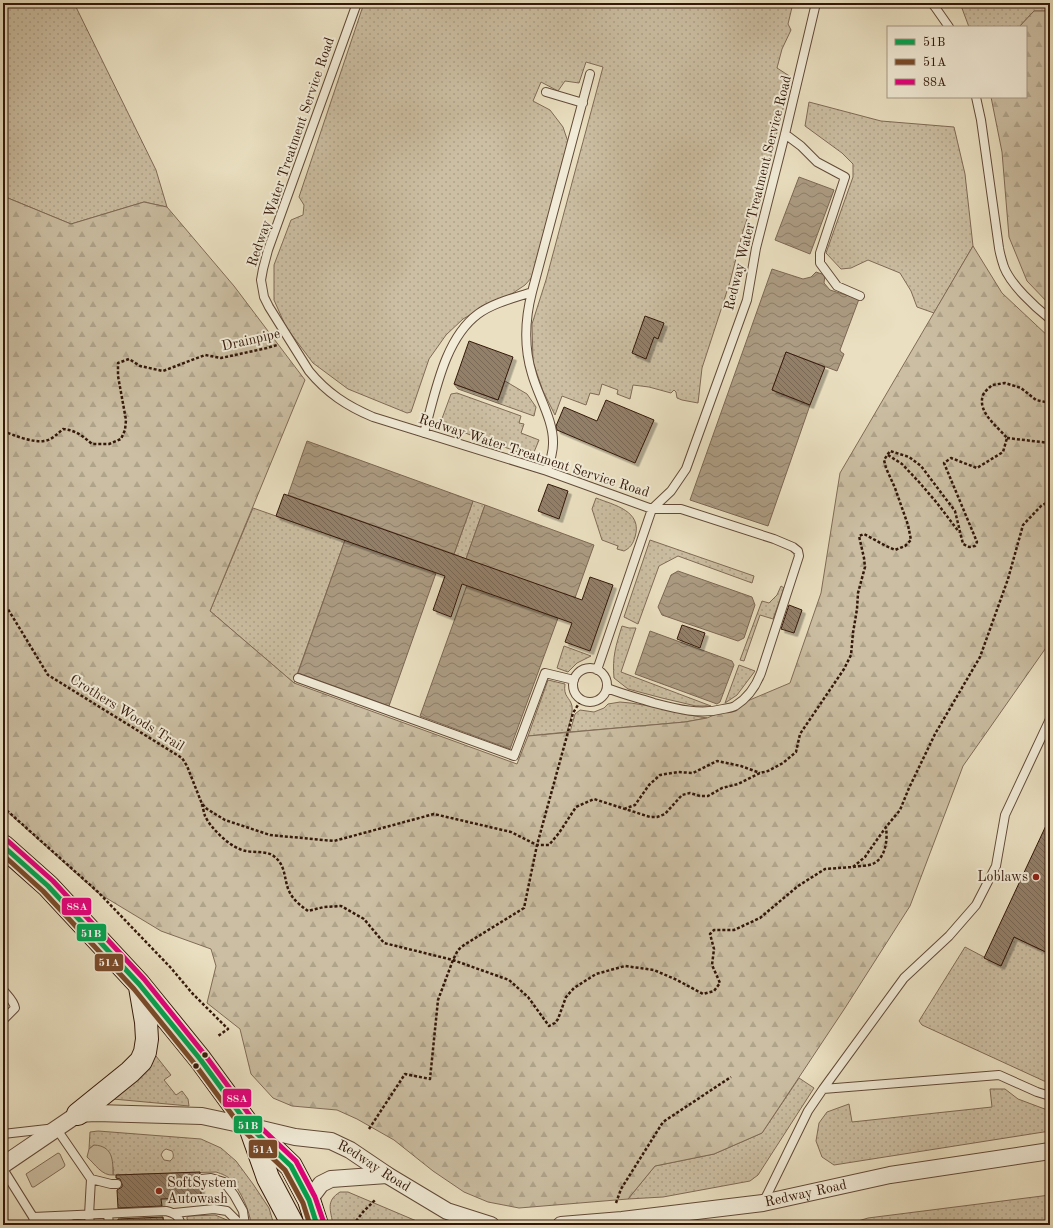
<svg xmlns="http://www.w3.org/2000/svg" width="1053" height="1228" font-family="'Old Standard TT',serif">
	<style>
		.grass { fill: url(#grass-dots); stroke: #806b56; fill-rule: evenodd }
		.forest { fill: url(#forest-firs); stroke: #806b56 }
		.green { fill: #cbbea2; stroke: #806b56 }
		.water { fill: url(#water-waves); stroke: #7c6753 }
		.building { fill: url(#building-back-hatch); stroke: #34180a; filter: url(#shadow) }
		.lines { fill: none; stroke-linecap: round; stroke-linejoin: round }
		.lane-casing { stroke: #624a38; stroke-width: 10 }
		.street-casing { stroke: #624a38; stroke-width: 18 }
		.secondary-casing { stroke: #34180a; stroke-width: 24 }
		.path { stroke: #34180a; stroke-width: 2.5; stroke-dasharray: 3 2; stroke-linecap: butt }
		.lane { stroke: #f1ebd7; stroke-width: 8 }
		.street { stroke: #f1ebd7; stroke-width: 16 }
		.secondary { stroke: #f1ebd7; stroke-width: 22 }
		.bus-1-casing { stroke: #f1ebd7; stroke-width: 8 }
		.bus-2-casing { stroke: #f1ebd7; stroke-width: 8 }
		.bus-3-casing { stroke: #f1ebd7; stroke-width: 8 }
		.bus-1 { stroke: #00a651; stroke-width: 5 }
		.bus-2 { stroke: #7a4b2a; stroke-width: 5 }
		.bus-3 { stroke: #e5007d; stroke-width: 5 }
		.poi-dot { fill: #8f2418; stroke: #f1ebd7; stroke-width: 1.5 }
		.bus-dot { fill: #34180a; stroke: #f1ebd7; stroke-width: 1.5 }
		.labels { text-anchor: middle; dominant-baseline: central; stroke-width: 4; stroke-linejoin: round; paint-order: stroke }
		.street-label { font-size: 14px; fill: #34180a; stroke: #f1ebd7 }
		.poi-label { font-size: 14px; fill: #34180a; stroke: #f1ebd7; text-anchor: end }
		.line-badge { stroke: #f1ebd7; stroke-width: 1.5 }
		.badge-label { font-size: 11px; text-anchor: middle; font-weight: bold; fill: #fff }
	</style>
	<defs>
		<pattern id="grass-dots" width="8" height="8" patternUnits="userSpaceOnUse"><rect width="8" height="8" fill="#cbbea2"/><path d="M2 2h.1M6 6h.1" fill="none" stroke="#afa38a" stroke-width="1.8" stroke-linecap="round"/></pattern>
		<pattern id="forest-firs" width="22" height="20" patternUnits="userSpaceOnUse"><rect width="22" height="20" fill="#cbbea2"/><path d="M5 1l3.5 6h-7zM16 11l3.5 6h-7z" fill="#afa38a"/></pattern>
		<pattern id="water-waves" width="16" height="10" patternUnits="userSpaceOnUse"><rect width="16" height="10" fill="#ac9c83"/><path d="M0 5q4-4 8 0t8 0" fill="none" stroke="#8d7e69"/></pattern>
		<pattern id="building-back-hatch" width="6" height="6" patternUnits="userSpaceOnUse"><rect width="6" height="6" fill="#938069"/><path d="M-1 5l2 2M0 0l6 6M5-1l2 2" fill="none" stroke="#796855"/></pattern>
		<filter id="shadow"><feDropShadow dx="3.5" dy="3.5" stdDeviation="0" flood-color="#0004"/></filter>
	</defs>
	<rect width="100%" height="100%" fill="#eae0c1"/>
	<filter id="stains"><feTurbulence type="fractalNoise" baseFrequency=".005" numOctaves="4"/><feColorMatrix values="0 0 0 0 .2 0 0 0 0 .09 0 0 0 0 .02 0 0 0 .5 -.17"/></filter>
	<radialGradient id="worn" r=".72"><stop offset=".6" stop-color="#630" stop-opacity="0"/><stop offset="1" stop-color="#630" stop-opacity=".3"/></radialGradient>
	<!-- grass -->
	<path class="grass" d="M3 3H74L156 170 167 207 144 202 71 224 3 196Z
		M364 3H793L788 24 791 30 782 49 777 68 791 77 770 160 762 174 743 231 730 282 702 368 698 403 682 400 677 398 676 392 674 390 671 393 649 387 633 385 630 399 617 394 618 390 602 384 599 395 590 393 586 405 562 396 555 415 543 391 533 362 532 324 546 280 603 67 586 62 579 83 565 81 558 91 541 82 533 101 550 110 563 127 568 142 533 276 525 285 513 293 487 305 463 319 446 335 429 359 411 412 407 413 348 389 313 363 286 327 274 300V265L291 220 303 215 304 205 299 197Z
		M960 3H1050V11H1034L1019 27H969Z
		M809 102 881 121 954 127 965 174 973 246 934 313 917 307 911 291 900 273 868 260 851 268 841 269 826 253 853 177V164L842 153 805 126Z
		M505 381 527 394 536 407 534 416 458 389 454 384 498 400Z
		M457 393 521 416 519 423 524 424 521 433 539 440 532 457 440 424 451 394Z
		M596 498C614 505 643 511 635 537 633 544 630 548 624 551L617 549 618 546 602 540 592 509Z
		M473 501 485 505 466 559 454 554Z
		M253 508 345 540 294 683 210 611Z
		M650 540 754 576 752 583 678 556 659 566 638 624 624 617Z
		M781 586 784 588 773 619 760 615 744 661 740 660 762 601 769 603 777 595Z
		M622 626 629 628H636L621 672 711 706H696L662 698 628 689 614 678C612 657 616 645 622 626Z
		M564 646 591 656 577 663 568 672 557 668Z
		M739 665 755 671 737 695 725 703Z
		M548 680 565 684C563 697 570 697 572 706 573 714 569 724 567 732L528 736Z
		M620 702C650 704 678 714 707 718L685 722 570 732 575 714 580 710 594 712 604 708 608 704Z
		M1014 937 1050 954V1082L1044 1081 922 1025 919 1021 965 947 1001 966Z
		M151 1053 156 1056 171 1075 164 1080 176 1095 182 1091 188 1099 189 1106 113 1099Z
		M799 1078 814 1088 758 1175 750 1181 663 1197 628 1199 655 1166 714 1154 762 1133Z
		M990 1089H1005L1018 1099 1050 1111V1131L834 1165 822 1157 816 1141 819 1123 827 1112 849 1104 852 1122 992 1107Z
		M98 1131 201 1139 221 1148 236 1161 253 1184 269 1208 274 1225H251C250 1211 241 1192 232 1181 228 1176 222 1174 216 1172L113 1175V1167L94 1145 89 1149 90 1132ZM166 1149 172 1151C174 1155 174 1158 170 1161L164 1160 161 1155 163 1151Z
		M340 1192H348L426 1225H333C331 1211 325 1201 340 1192Z
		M1050 1195V1225H845L868 1218Z
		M215 1215 227 1220 229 1225H192L187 1219V1217L190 1216Z"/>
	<!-- forest -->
	<path class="forest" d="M1034 11H1050V305L1027 281 1009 237 1002 152 991 97H1026V27H1019Z
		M3 196 71 224 144 202 167 207 234 286 305 380 210 611 294 683 517 764 528 736 685 722 707 718 790 683 821 593 840 473 973 246 1002 293 1050 338V642L963 766 910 906 845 1008 762 1133 714 1154 655 1166 628 1199 519 1208 488 1202 464 1192 433 1171 394 1140 357 1119 337 1110 292 1106 273 1098 251 1074 240 1029 207 1003 216 966 211 949 161 931 98 893 3 808Z"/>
	<!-- green -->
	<path class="green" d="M94 1145C113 1146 113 1160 113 1175 102 1176 95 1164 87 1157L89 1149Z
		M58 1153 60 1154 65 1165 64 1167 34 1187H32L26 1174Z"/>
	<!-- water -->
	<path class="water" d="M799 177 834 190 810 254 775 240Z
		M772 269 803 279 811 277 816 272 825 275 824 283 830 290 859 299 840 350 841 352 844 354 837 371 786 352 772 390 810 405 768 526 690 500Z
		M307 441 473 501 454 554 288 495Z
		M485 505 594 545 575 598 466 559Z
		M345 540 436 573 389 706 298 673Z
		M678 571 752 597 755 605 744 638 738 641 662 615 658 607 671 575Z
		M467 585 558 618 510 749 420 716Z
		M650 631 732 661 734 665 720 702 717 704 635 674Z"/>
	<!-- building -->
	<path class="building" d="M645 316 664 323 658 339 654 337 646 359 632 353Z
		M469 341 513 357 498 400 454 384Z
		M786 352 825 367 810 405 772 390Z
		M606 400 654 420 635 463 557 430 556 426 564 407 597 421Z
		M548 484 568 491 559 519 538 511Z
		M284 494 582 600 590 577 613 585 590 651 565 642 572 623 462 584 451 617 433 610 445 576 276 516Z
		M789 605 802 610 794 633 781 629Z
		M682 625 705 633 700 648 677 639Z
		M1050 817V954L1014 937 1001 966 984 958Z
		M200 1172V1174L196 1176V1179L197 1182 201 1184V1198L161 1199 162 1206 118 1208 117 1190 122 1187V1184L120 1179 116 1178V1175Z
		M163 1217 164 1225H118V1219Z"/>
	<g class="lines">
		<defs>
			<path id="lane" d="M357 3 268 250 263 269 261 280 264 297 269 307 309 371C327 393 347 406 373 417L547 471 652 509 671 491 686 469 747 300 756 248 785 134 816 3
				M932 3 935 7 949 27
				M546 92 583 103
				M976 97 981 120 999 248C1000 254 1002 261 1004 267 1011 285 1035 307 1050 319
				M785 134 801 146 817 162 845 177 820 253V263L837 286 860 296
				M424 433C435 395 444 339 478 314 493 303 514 298 532 292
				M547 471C550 462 553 453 553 444 554 421 538 396 532 374 524 348 525 319 532 292L590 74
				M573 685a17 17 0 1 1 34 0a17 17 0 1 1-34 0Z
				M597 670 652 509H681L774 539 793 547 798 551 799 556 761 673C756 686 748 698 735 706 732 708 727 708 723 709 700 715 677 709 654 703 638 698 622 694 607 688
				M298 678 514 756 545 673 574 680
				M1050 719 1005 815 996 866 976 905 949 936 904 978 823 1089 999 1075 1037 1092 1050 1096
				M3 990C8 996 14 1001 15 1008L3 1020
				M3 1134 56 1128 91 1179 111 1184H117
				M3 1169 33 1217 35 1225
				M201 1179 211 1178 224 1182 234 1195 243 1211 245 1225
				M763 1203 808 1111 823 1089
				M174 1213 214 1209 227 1211 241 1225
				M108 1214 109 1225
				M68 1216 69 1225
				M33 1217 166 1211C175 1213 179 1216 181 1225
				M90 1225 89 1215 91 1179"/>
			<g id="street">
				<path id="s1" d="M3 1165 78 1114 96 1113 202 1116 249 1126 295 1137 331 1141 350 1150 387 1175 447 1211 491 1225"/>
				<path d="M309 1200 321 1184 331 1179 387 1175"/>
				<path id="s2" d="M561 1225 622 1220 763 1203 890 1175 1050 1151"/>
			</g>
			<path id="secondary" d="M3 846 48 886 139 984 200 1059 249 1126 291 1166 309 1200 317 1225
				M78 1114 130 1072 141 1061 145 1052 147 1039 146 1022 140 987
				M251 1130 268 1178 293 1225"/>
		</defs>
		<!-- lane casing -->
		<use href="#lane" class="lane-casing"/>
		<!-- street casing -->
		<use href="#street" class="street-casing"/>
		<!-- secondary casing -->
		<use href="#secondary" class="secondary-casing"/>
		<!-- path -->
		<path class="path" d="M3 431C13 435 33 443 44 441 52 440 57 434 63 429 75 430 83 436 92 444H109L121 439 125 430 126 420 118 376V363L129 359 140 366 163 371 205 355 221 358 267 348 277 345
			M1007 438 1050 443
			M888 455 902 464 919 482 937 503 959 532
			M3 601 48 675 182 758 187 766 202 804 207 809 225 820 270 835 334 841 434 814 511 832 537 845H549L559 833 576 807 594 799 650 817H657L665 814 682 795 690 793 700 796H708L722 788 738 784 760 773 768 771 783 763 796 752 800 734 844 669 851 655 853 633 857 609 858 593 865 567 864 558 859 536 864 534 886 546 895 550 905 546 911 540 908 525 895 488 886 468 884 460 890 451 909 457 921 466 930 478 955 511 963 544 969 547 975 546 977 542 944 463 951 458 977 468 1003 452 1007 438C997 426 977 412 983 395 985 391 989 388 992 385L1005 383 1021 388 1036 400 1050 403
			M202 804C203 808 204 813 205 816 211 829 232 849 246 851 256 853 268 850 276 858 286 867 284 880 289 891 293 900 301 906 308 911L324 907 341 906 364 919 384 943 453 960 509 980 528 997 549 1026 555 1023 558 1019 566 997 574 988 596 974 625 966 654 970 677 980 703 994 714 991 720 983 712 965 714 949 710 934 714 930H734L760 918 798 886 825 869 853 867 865 857 869 851 886 827 900 810 909 788 935 734 980 657 1008 579 1023 525 1041 506 1050 501
			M3 807 98 892 171 968 192 993 228 1029 218 1036
			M624 809 635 805 649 785 660 775 678 772 693 773 717 761 741 766 760 773
			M853 867C858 866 864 866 869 865 885 862 888 841 886 828
			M369 1129 405 1074 430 1079 438 1000 453 960 458 950 464 945 524 908 537 845 568 732 573 713 581 700
			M616 1203 621 1189 663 1122 731 1077
			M353 1225 363 1212 375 1200"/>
		<!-- lane -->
		<use href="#lane" class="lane"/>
		<!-- street -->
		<use href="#street" class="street"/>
		<!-- secondary -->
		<use href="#secondary" class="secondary"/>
		<defs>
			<path id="bus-1" d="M3 846 48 886 139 984 200 1059 249 1126 291 1166 309 1200 317 1225"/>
			<path id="bus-2" d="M3 855 43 891 134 989 194 1063 244 1131 285 1170 303 1203 310 1225"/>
			<path id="bus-3" d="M8 841 53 881 144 979 205 1055 254 1121 296 1161 315 1197 324 1223"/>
		</defs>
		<!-- bus-1 casing -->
		<use href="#bus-1" class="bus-1-casing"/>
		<!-- bus-2 casing -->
		<use href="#bus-2" class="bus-2-casing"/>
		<!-- bus-3 casing -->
		<use href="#bus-3" class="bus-3-casing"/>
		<!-- bus-1 -->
		<use href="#bus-1" class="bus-1"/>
		<!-- bus-2 -->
		<use href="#bus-2" class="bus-2"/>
		<!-- bus-3 -->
		<use href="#bus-3" class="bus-3"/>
	</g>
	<!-- markers -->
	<g class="poi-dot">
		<circle cx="1036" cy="877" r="4"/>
		<circle cx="159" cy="1191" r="4"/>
	</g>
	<g class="bus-dot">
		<circle cx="205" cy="1055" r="3.5"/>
		<circle cx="196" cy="1066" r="3.5"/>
	</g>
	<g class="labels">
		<!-- street labels -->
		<g class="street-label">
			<text transform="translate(291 152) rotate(-71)">Redway Water Treatment Service Road</text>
			<text transform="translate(758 193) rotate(-76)">Redway Water Treatment Service Road</text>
			<text transform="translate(251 340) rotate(-13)">Drainpipe</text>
			<text transform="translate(534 456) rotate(18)">Redway Water Treatment Service Road</text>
			<text transform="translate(127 713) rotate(32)">Crothers Woods Trail</text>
			<text stroke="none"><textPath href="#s1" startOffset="396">Redway Road</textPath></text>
			<text stroke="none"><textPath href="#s2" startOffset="247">Redway Road</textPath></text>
		</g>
		<!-- poi labels -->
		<g class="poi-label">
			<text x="1028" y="877">Loblaws</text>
			<text x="167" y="1183" text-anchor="start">SoftSystem<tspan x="167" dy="16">Autowash</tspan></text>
		</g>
	</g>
	<g class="line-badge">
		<rect x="61" y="897" width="31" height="19" rx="4" fill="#e5007d"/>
		<rect x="76" y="923" width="31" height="19" rx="4" fill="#00a651"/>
		<rect x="94" y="953" width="30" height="19" rx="4" fill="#7a4b2a"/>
		<rect x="222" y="1088" width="30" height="20" rx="4" fill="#e5007d"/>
		<rect x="233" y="1115" width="30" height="19" rx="4" fill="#00a651"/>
		<rect x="248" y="1139" width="30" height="20" rx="4" fill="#7a4b2a"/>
	</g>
	<g class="badge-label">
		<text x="77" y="910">88A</text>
		<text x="91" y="937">51B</text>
		<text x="109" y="966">51A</text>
		<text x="237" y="1102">88A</text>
		<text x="248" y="1129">51B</text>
		<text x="263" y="1153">51A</text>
	</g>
	<!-- margin -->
	<rect width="1053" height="1228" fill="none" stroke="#eae0c1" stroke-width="16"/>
	<rect x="4" y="4" width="1045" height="1220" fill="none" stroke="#34180a" stroke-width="2"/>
	<rect x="8" y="8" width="1037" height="1212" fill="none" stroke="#34180a"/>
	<!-- legend -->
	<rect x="887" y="26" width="140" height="72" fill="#f1ebd7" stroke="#a59785"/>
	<rect x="895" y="39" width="20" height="6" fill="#00a651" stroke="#a59785"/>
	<text x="923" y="46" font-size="12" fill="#34180a">51B</text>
	<rect x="895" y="59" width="20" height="6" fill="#7a4b2a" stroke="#a59785"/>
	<text x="923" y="66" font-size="12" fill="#34180a">51A</text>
	<rect x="895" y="79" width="20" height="6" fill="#e5007d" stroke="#a59785"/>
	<text x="923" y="86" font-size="12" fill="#34180a">88A</text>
	<rect width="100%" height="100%" filter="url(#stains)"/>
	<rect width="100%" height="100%" fill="url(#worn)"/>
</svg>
